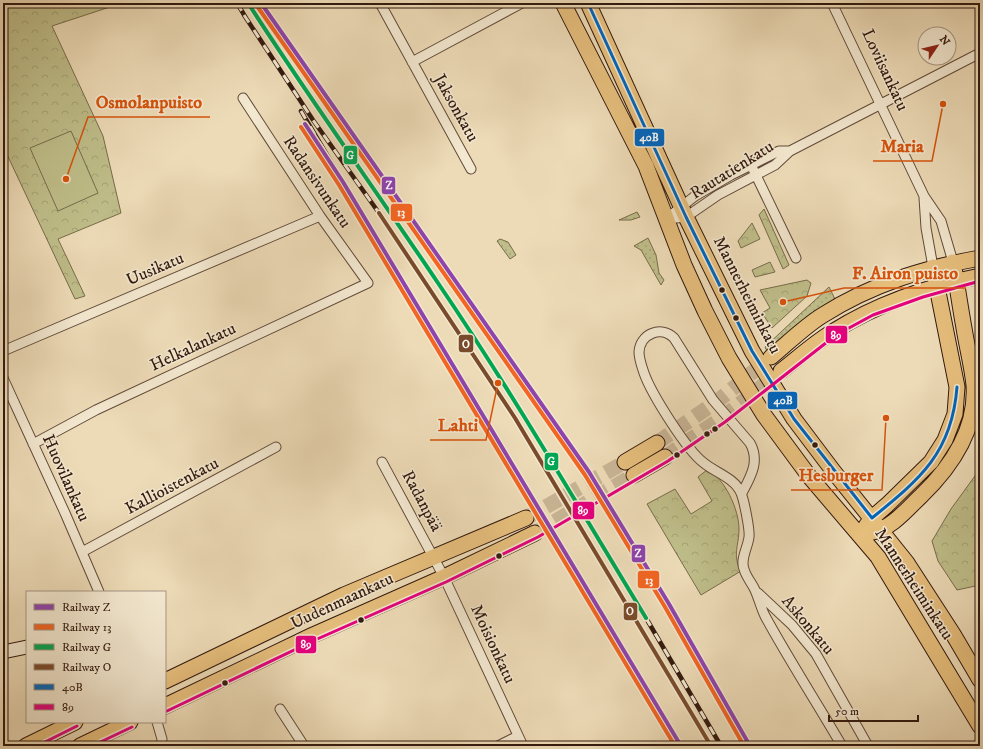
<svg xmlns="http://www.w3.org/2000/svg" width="983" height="749" font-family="'IM FELL DW Pica',serif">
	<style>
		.grass { fill: url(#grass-dots); stroke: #786c4c }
		.park { fill: url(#park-crowns); stroke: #786c4c }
		.pitch { fill: #bfbe8a; stroke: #786c4c }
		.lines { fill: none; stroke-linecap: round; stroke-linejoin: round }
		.primary-tunnel { stroke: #c8b495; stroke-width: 15; stroke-dasharray: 15 8; stroke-linecap: butt }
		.street-casing { stroke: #614a39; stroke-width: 11 }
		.secondary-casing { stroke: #32190f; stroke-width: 15 }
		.primary-casing { stroke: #32190f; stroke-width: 17 }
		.street { stroke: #f3e8d0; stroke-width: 9 }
		.secondary { stroke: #f3e8d0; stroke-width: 13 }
		.primary { stroke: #e6be7c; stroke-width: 15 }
		.rail-casing { stroke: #32190f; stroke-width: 4.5 }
		.rail { stroke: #f3e8d0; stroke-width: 3; stroke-dasharray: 9; stroke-linecap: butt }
		.bus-1-casing { stroke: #f3e8d0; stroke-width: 6 }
		.bus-2-casing { stroke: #f3e8d0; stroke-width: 6 }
		.bus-1 { stroke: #0065bd; stroke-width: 3 }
		.bus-2 { stroke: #e5007d; stroke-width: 3 }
		.rail-1-casing { stroke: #f3e8d0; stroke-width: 7 }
		.rail-2-casing { stroke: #f3e8d0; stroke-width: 7 }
		.rail-3-casing { stroke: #f3e8d0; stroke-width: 7 }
		.rail-4-casing { stroke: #f3e8d0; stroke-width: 7 }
		.rail-1 { stroke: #8e44ad; stroke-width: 4 }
		.rail-2 { stroke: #f26522; stroke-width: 4 }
		.rail-3 { stroke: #00a651; stroke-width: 4 }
		.rail-4 { stroke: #7a4b2a; stroke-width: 4 }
		.bus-dot { fill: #32190f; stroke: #f3e8d0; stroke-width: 1.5 }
		.labels { text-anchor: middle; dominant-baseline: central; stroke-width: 3; stroke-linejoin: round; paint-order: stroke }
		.street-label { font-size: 17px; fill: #32190f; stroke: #f3e8d0 }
		.leader { fill: none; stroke: #d6530c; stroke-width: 1.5 }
		.callout-dot { fill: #d6530c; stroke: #f3e8d0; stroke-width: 1.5 }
		.callout-label { font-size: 18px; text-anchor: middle; font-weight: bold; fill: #d6530c; stroke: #f3e8d0; stroke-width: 3; stroke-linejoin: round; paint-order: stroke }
		.line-badge { stroke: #f3e8d0; stroke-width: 1.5 }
		.badge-label { font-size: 11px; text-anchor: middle; font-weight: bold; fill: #fff }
	</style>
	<defs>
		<pattern id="grass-dots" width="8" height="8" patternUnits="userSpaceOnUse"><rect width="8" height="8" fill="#bfbe8a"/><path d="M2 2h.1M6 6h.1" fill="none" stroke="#a5a376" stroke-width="1.8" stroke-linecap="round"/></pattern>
		<pattern id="park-crowns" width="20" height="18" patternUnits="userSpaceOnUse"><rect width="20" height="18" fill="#bfbe8a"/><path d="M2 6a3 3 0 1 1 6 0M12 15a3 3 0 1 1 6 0" fill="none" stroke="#a5a376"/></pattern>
	</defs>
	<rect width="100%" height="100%" fill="#eddbb7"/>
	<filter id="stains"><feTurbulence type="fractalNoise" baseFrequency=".005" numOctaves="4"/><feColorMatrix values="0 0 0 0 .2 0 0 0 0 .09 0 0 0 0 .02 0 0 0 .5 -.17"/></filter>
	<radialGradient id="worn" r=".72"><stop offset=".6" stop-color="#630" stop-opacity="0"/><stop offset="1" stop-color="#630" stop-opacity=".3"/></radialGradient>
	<!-- grass -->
	<path class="grass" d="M637 212 640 217 631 220H619Z
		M648 238 656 255 659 273 664 280 661 285 641 250 634 246Z
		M500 239 508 242 516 255 510 259 497 241Z
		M829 287 835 299 767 351 765 347Z"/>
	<!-- park -->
	<path class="park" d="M3 3H122L52 26 103 136 121 213 58 239 85 296 75 299 3 146Z
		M764 209 789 265 783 269 759 215Z
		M752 223 760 239 741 248 738 241Z
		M770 262 775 272 755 277 752 270Z
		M807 280 811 283 807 296 772 328 762 313 770 308 760 290Z
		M980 469V585L957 590 938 561 932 541 951 509Z
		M707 470C725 478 739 510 739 529 739 545 732 556 741 571L701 595 647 504 675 489 691 514 712 501 698 477Z"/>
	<!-- pitch -->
	<path class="pitch" d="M71 131 98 193 58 211 30 148Z"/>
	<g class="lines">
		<!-- primary-tunnel -->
		<path class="primary-tunnel" d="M657 443 720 399 770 358
			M665 457 722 418 780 372
			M526 518 625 462
			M535 533 634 475"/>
		<defs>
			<path id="street" d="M380 3 471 169
				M832 3 924 196 941 221 953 262
				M412 62 522 3
				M753 169 796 258
				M924 198 926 228 933 267
				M666 219 686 217 718 195 775 165 790 151 980 53
				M666 219 695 196 731 175 779 151H790
				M3 351 320 216
				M3 378 65 513 99 592
				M33 444 96 410 368 283 320 216 243 98
				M382 462 444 577 523 746
				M742 493C751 476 760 461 750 443L713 400 674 338C661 325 640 334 639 352 639 359 642 367 644 373 651 393 687 451 704 463 716 473 735 478 741 493 744 500 750 530 749 537 748 547 740 559 744 569 746 577 752 583 755 590 759 599 761 608 765 616 789 660 817 703 842 746
				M82 552 276 447
				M758 593 792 625 816 654 868 746
				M280 709 304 746
				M157 722 162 739 161 746
				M498 746 518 736"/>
			<path id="secondary" d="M3 652 27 647"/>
			<path id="primary" d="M563 3 646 166 684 265 705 311 729 358 764 415 809 476 878 557 980 726
				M588 3 686 217 752 351 794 419 834 472 907 563 953 634 980 680
				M771 357C788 343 805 326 823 315 872 284 924 268 980 258
				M781 371C798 358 815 342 834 331 877 304 930 286 980 276
				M625 462 657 443
				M634 475 665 457
				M866 526 872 518 887 505 931 462 945 440 955 414 957 387 933 267
				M873 532C892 528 907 509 921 496 951 467 977 430 974 385 972 366 967 347 964 328 960 306 957 284 953 262
				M165 681 344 595 526 518
				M165 706 313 635 444 577 535 533
				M26 746 75 722
				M80 746 130 722"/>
		</defs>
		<!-- street casing -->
		<use href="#street" class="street-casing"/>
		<!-- secondary casing -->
		<use href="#secondary" class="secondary-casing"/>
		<!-- primary casing -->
		<use href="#primary" class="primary-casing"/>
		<!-- street -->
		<use href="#street" class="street"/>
		<!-- secondary -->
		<use href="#secondary" class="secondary"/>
		<!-- primary -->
		<use href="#primary" class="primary"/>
		<defs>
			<path id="rail" d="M237 3 246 18
				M244 15 313 120 379 213
				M301 111 343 182
				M646 618 721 746"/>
		</defs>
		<!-- rail casing -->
		<use href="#rail" class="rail-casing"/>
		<!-- rail -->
		<use href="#rail" class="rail"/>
		<defs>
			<path id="bus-1" d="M588 3 686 217 752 351 794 419 872 518
				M872 518C920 479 952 453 957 387"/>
			<path id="bus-2" d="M167 711 315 640 446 582 538 537 668 461 725 422 836 335 873 315 923 297 980 281
				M37 746 77 726
				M92 746 132 727"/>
		</defs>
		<!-- bus-1 casing -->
		<use href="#bus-1" class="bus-1-casing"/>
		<!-- bus-2 casing -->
		<use href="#bus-2" class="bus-2-casing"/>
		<!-- bus-1 -->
		<use href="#bus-1" class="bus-1"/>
		<!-- bus-2 -->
		<use href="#bus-2" class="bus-2"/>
		<defs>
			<path id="rail-1" d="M261 3 589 472 669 604 750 746
				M305 124 343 182 681 746"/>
			<path id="rail-2" d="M257 6 585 475 665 607 744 746
				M301 127 339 185 675 746"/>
			<path id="rail-3" d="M248 3C309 98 375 189 438 283 512 392 578 506 646 618"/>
			<path id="rail-4" d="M379 213 515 418 711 746"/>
		</defs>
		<!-- rail-1 casing -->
		<use href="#rail-1" class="rail-1-casing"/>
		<!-- rail-2 casing -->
		<use href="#rail-2" class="rail-2-casing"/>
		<!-- rail-3 casing -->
		<use href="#rail-3" class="rail-3-casing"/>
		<!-- rail-4 casing -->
		<use href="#rail-4" class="rail-4-casing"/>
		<!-- rail-1 -->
		<use href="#rail-1" class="rail-1"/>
		<!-- rail-2 -->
		<use href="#rail-2" class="rail-2"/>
		<!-- rail-3 -->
		<use href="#rail-3" class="rail-3"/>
		<!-- rail-4 -->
		<use href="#rail-4" class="rail-4"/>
	</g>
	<!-- markers -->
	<g class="bus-dot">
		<circle cx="722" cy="290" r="3.5"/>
		<circle cx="736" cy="318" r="3.5"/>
		<circle cx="715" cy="429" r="3.5"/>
		<circle cx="707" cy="434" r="3.5"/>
		<circle cx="815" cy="445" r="3.5"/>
		<circle cx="677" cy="455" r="3.5"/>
		<circle cx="499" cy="556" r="3.5"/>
		<circle cx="361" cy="620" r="3.5"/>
		<circle cx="225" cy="683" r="3.5"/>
	</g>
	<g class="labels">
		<!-- street labels -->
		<g class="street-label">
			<text transform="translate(885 70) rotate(65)">Loviisankatu</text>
			<text transform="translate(456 108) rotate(61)">Jaksonkatu</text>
			<text transform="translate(732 170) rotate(-32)">Rautatienkatu</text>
			<text transform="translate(317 182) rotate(56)">Radansivunkatu</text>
			<text transform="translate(155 269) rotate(-23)">Uusikatu</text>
			<text transform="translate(747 295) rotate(63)">Mannerheiminkatu</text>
			<text transform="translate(193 347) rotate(-25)">Helkalankatu</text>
			<text transform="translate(66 478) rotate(66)">Huovilankatu</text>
			<text transform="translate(172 486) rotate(-28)">Kallioistenkatu</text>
			<text transform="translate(422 501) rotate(62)">Radanpää</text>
			<text transform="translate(914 584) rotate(57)">Mannerheiminkatu</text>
			<text transform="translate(342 601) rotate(-25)">Uudenmaankatu</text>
			<text transform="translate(808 625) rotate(50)">Askonkatu</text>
			<text transform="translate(493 644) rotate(65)">Moisionkatu</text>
		</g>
	</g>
	<!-- callouts -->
	<path class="leader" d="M66 179L88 117H210M943 104L932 161H873M783 302L844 288H966M498 383L486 440H430M886 418L882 490H791"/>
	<g class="callout-dot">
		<circle cx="66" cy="179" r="4"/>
		<circle cx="943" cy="104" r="4"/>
		<circle cx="783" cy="302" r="4"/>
		<circle cx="498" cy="383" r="4"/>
		<circle cx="886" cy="418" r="4"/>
	</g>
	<g class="callout-label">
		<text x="149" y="108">Osmolanpuisto</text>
		<text x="902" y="152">Maria</text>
		<text x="905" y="279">F. Airon puisto</text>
		<text x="458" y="431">Lahti</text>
		<text x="836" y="481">Hesburger</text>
	</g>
	<g class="line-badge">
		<rect x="634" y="128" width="31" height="19" rx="4" fill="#0065bd"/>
		<rect x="343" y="145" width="15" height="20" rx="4" fill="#00a651"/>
		<rect x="381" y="176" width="15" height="19" rx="4" fill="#8e44ad"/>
		<rect x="390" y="203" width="23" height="19" rx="4" fill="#f26522"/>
		<rect x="825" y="325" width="23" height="19" rx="4" fill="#e5007d"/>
		<rect x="458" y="334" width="16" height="19" rx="4" fill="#7a4b2a"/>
		<rect x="767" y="391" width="31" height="19" rx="4" fill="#0065bd"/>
		<rect x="544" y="452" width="15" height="19" rx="4" fill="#00a651"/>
		<rect x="572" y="501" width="23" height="19" rx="4" fill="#e5007d"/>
		<rect x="631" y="544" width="15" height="19" rx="4" fill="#8e44ad"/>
		<rect x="637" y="570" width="23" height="19" rx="4" fill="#f26522"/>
		<rect x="623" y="602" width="15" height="19" rx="4" fill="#7a4b2a"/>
		<rect x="295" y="635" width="22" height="19" rx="4" fill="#e5007d"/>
	</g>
	<g class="badge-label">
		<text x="649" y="141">40B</text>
		<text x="350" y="159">G</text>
		<text x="389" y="189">Z</text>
		<text x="401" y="216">13</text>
		<text x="836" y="339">89</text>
		<text x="466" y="348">O</text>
		<text x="783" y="404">40B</text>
		<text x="551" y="465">G</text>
		<text x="583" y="514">89</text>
		<text x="638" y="557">Z</text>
		<text x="649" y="584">13</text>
		<text x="630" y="615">O</text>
		<text x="306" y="648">89</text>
	</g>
	<!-- margin -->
	<rect width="983" height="749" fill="none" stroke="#eddbb7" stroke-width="16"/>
	<rect x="4" y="4" width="975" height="741" fill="none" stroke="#32190f" stroke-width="2"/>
	<rect x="8" y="8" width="967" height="733" fill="none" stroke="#32190f"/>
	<!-- legend -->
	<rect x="26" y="591" width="140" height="132" fill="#f3e8d0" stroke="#a69583"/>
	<rect x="34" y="604" width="20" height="6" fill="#8e44ad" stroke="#a69583"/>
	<text x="62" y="611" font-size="12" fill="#32190f">Railway Z</text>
	<rect x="34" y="624" width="20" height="6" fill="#f26522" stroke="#a69583"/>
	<text x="62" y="631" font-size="12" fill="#32190f">Railway 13</text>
	<rect x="34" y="644" width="20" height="6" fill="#00a651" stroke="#a69583"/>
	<text x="62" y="651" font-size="12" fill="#32190f">Railway G</text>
	<rect x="34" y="664" width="20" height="6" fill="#7a4b2a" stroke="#a69583"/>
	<text x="62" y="671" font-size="12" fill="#32190f">Railway O</text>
	<rect x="34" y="684" width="20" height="6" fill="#0065bd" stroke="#a69583"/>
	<text x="62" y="691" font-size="12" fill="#32190f">40B</text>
	<rect x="34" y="704" width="20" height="6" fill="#e5007d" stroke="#a69583"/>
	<text x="62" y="711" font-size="12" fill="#32190f">89</text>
	<!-- north arrow -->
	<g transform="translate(937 46) rotate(55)"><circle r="19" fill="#f3e8d0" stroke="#a69583"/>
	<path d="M0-3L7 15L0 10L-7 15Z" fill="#8f2418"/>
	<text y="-6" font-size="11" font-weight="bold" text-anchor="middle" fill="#32190f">N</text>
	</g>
	<!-- scale -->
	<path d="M829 715v6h89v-6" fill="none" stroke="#32190f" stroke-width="2"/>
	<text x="835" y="715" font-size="12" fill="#32190f" stroke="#f3e8d0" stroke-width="3" paint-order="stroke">50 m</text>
	<rect width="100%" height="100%" filter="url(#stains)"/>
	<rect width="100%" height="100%" fill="url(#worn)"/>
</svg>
